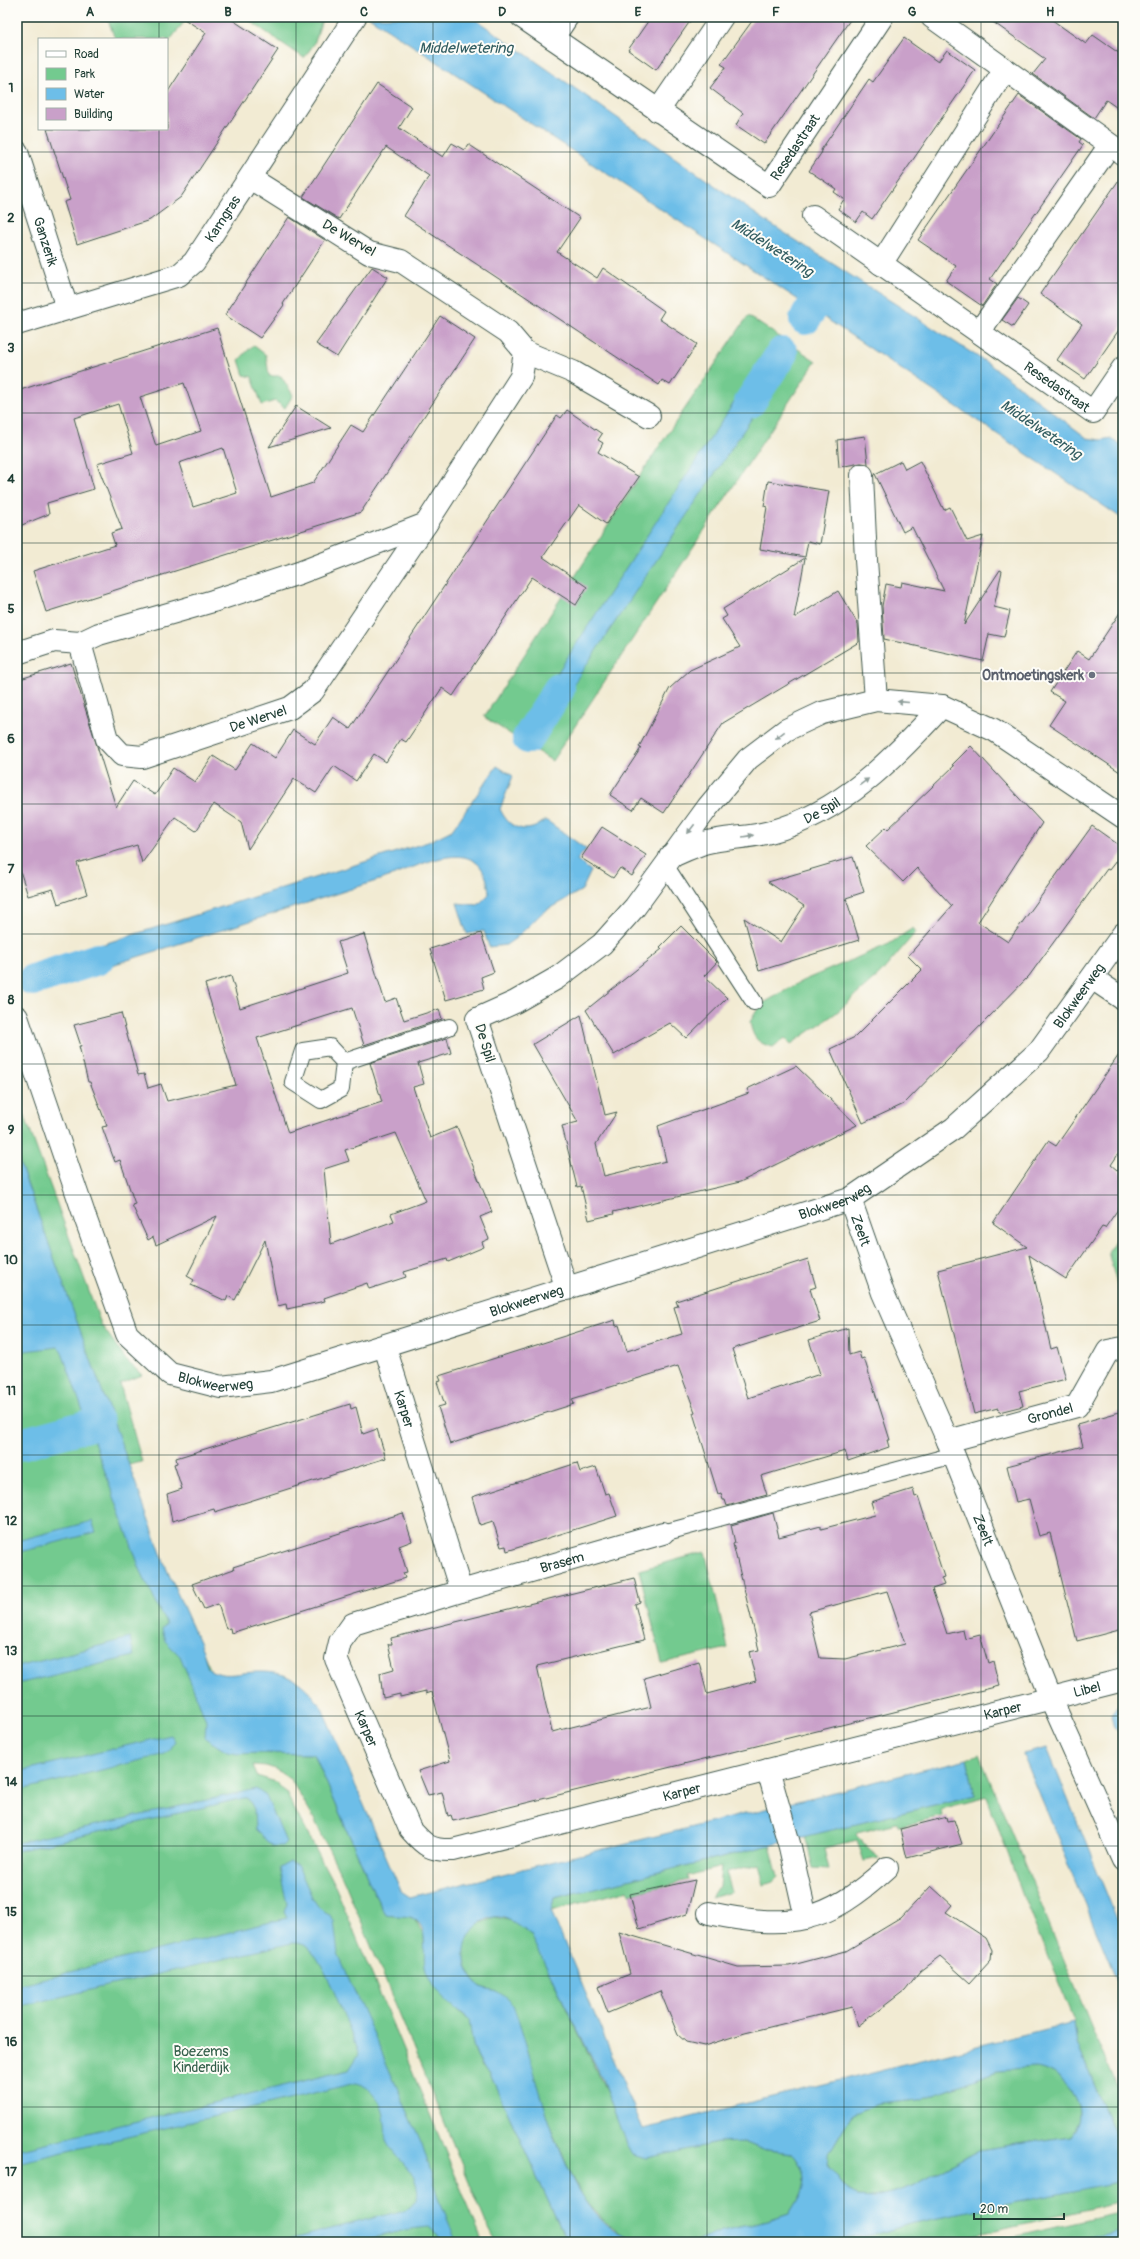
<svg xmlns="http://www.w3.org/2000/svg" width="1140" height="2259" font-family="Pangolin,sans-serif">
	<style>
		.green { fill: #73ca8f; stroke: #498462 }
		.water { fill: #6dbee8; stroke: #467e8e; fill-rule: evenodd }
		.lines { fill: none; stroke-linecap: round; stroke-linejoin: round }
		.canal { stroke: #6dbee8; stroke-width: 32 }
		.building { fill: #c9a0c9; fill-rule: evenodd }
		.service-casing { stroke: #3f574c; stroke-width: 18 }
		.minor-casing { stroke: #3f574c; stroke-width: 24 }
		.tertiary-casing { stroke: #3f574c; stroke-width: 24 }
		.service { stroke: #fff; stroke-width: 16 }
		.minor { stroke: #fff; stroke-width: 22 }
		.tertiary { stroke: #fff; stroke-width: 22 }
		.oneway { fill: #8f9e9a }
		.grid { fill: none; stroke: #1f3d34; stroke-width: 1; stroke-opacity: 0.55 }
		.worship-dot { fill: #6b7280; stroke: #fdfcf7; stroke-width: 1.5 }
		.labels { text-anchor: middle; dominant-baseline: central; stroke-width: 4; stroke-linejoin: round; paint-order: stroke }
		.street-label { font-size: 14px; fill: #1f3d34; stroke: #fdfcf7 }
		.worship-label { font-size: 14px; font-weight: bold; fill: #5b616d; stroke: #fdfcf7; text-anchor: end }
		.park-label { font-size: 14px; fill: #34604b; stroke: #fdfcf7 }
		.water-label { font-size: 15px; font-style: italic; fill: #325d61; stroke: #fdfcf7 }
		.neatline { fill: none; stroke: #1f3d34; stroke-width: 1.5 }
		.grid-label { font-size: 13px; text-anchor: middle; font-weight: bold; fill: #1f3d34 }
	</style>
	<rect width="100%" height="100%" fill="#fdfcf7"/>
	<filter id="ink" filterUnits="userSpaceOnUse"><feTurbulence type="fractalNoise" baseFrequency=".025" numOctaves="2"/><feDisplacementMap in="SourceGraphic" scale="8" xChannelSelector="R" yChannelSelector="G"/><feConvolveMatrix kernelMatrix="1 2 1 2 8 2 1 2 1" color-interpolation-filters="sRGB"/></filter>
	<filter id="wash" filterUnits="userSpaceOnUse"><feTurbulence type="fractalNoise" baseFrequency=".012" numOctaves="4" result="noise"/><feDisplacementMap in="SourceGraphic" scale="16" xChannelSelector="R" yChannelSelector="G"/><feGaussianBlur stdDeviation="0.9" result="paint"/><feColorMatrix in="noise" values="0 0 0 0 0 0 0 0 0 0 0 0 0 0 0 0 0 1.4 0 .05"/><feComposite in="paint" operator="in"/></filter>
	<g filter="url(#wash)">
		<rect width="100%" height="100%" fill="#f2ebd3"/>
		<!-- green -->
		<path class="green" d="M107 17H188L167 44V39H115Z
			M244 17H323L314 44 304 58Z
			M748 316 816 361 552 761 484 717 658 448Z
			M253 345 266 355 269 376H281L293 395 285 408 275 401 262 405 252 377 244 375 239 360Z
			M913 928 916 932 880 974 836 1013 791 1044 785 1038 773 1047C757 1043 753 1038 750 1022L760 1005 802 981 889 944Z
			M17 1095 101 1324 126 1360 142 1375 120 1384 142 1462 128 1465 17 1156Z
			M1123 1227V1306L1108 1252Z
			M17 1228 247 1753 314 1754 377 1899 386 1915 412 1917 417 1922 424 1937 426 1969 460 2013 469 2020 474 2050 481 2065 489 2072 567 2242H496L485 2221 345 1883 314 1819 291 1780 275 1769 266 1766 253 1765 257 1776 276 1782 286 1793 336 1888 483 2242H17Z
			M705 1552 728 1648 662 1663 639 1570Z
			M979 1754 1123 2103V2148L1110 2122 1077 2044 1074 2021 1024 1899 987 1797 941 1809 942 1816 899 1827 897 1823 857 1833 856 1835 878 1858 864 1861 857 1840 824 1848 829 1869 813 1868 805 1836 975 1795 967 1759Z
			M770 1845 778 1877 773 1882 764 1885 759 1864 726 1872 732 1892 711 1898 719 1886 721 1867 687 1876 688 1880 629 1894 628 1890 551 1911 554 1898Z
			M494 1917 513 1921 531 1934 610 2099 647 2157 717 2143 744 2142 761 2149 792 2153C812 2177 804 2190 789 2214L768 2221 722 2231 696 2242H642L624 2237 604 2221 585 2200 568 2168 497 1991C492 1990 484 1989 480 1986 462 1972 458 1939 477 1925 482 1922 489 1920 494 1917Z
			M1036 2068C1059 2071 1087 2099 1077 2125 1075 2129 1072 2133 1070 2136L979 2150 915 2185 895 2192 874 2197 857 2196 843 2185 828 2166 829 2153 852 2114 878 2104 918 2100 998 2071Z
			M1118 2181H1123V2201L943 2242H830L877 2234 909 2224Z
			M1123 2212V2242H991Z"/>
		<!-- water -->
		<path class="water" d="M369 17H472L766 221 989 364 1087 438 1101 440 1111 438 1123 447V519L797 299Z
			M763 358 782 373 542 731 526 721Z
			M497 766 513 776 500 809C506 822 516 832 532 828 537 827 542 822 546 820L586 849 577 860 591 871 582 890 543 912 516 938 506 945 489 947 484 931 467 934 457 903 478 905 489 894C485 833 428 861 392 876L65 980 61 979C57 974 54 965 56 959L428 842 452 830Z
			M17 1156 167 1570 203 1651 208 1669C221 1676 229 1675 244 1673 282 1669 300 1676 322 1708L401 1891 410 1897 967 1759 975 1795 554 1898 551 1911 643 2129 1074 2022 1077 2044 1110 2122 1123 2148V2181L909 2224 877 2234 830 2242H696L722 2231 768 2221 789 2214C804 2190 812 2177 792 2153L761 2149 744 2142 717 2143 647 2158 632 2154 626 2144 602 2079 531 1935C521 1927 507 1915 493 1917 475 1921 463 1940 465 1958 465 1967 472 1981 480 1986 485 1990 492 1989 497 1991 502 1994 512 2003 514 2008 538 2070 560 2207 625 2237 630 2239 637 2240 642 2242H567L489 2072C473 2059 472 2039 469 2020 451 2004 434 1994 426 1970 421 1954 431 1928 413 1918 407 1915 393 1917 386 1915L377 1899 314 1754 261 1753 237 1754 227 1752 205 1738 206 1720 180 1656 165 1641 162 1629 166 1624 140 1569 61 1350 58 1347 17 1352ZM1036 2068C1059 2071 1087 2099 1077 2125 1075 2129 1072 2133 1070 2136L979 2150 915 2185 895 2192 874 2197 856 2196 843 2185 828 2166 829 2153 852 2114 878 2104 918 2100 998 2071Z
			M65 1431 68 1436 17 1450V1443Z
			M92 1521 96 1532 17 1553V1541Z
			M130 1638 134 1656 17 1684V1667Z
			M1123 1697V1736L1114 1728 1111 1716Z
			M171 1735 175 1741 170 1750 162 1755 17 1791V1772Z
			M1047 1748 1123 1934V1995L1023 1754Z
			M256 1789 266 1796 286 1842 282 1846H272L255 1830 254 1809 248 1798H244L17 1851V1843Z
			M290 1862 298 1866 312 1897 319 1908 329 1914 334 1921 338 1954 422 2144 442 2207 457 2242H441L438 2235 429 2227 410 2229 355 2242H280L405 2210 417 2200C422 2174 398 2162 387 2142 384 2137 386 2130 385 2124 383 2105 376 2087 356 2083L17 2163V2150L349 2070 359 2054C349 2030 326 1963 309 1948 304 1944 299 1943 292 1943L17 2007V1985L287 1918 284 1912 287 1904 279 1868Z
			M1123 2230V2242H1071Z"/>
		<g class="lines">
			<!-- canal -->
			<path class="canal" d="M805 319 827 284
				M750 402 782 353
				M528 738 559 689
				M33 980 98 959
				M17 1445 98 1423"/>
		</g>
		<g id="blocks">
			<!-- building -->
			<path class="building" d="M181 17H228L278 50 181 197 150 220 77 244 64 202 70 200 47 129H167V93L206 33Z
				M651 17H693L656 70 628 50Z
				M755 17H852L764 144 736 125 743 113 710 88 726 67 721 64Z
				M986 17H1048L1086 44 1093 35 1123 56V112L1106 100 1094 118 1033 74 1045 59Z
				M904 38 938 62 947 50 975 70 872 219 863 212 856 222 838 209 844 199 834 192 836 189 809 171 822 152 821 150 869 79 873 82Z
				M377 84 412 107 399 128 443 157 452 143 464 150 468 144 580 218 557 252 597 278 603 268 664 311 659 319 697 344 670 385 662 380 659 385 404 216 429 176 386 147 339 219 303 197Z
				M1019 95 1081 139 1079 142 1083 145 990 279 997 284 982 306 946 281 956 266 918 240Z
				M1123 174V324L1085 379 1057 360 1082 324 1040 294Z
				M289 217 325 240 283 304 284 305 260 338 225 315Z
				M372 267 388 277 337 357 316 344Z
				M1018 298 1028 305 1013 327 1002 320Z
				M440 316 475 339 361 512 46 612 33 571 115 545 111 533 122 529 97 464 133 453 118 404 74 418 94 489 47 503 49 514 17 527V391L217 328 271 497 313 483 351 425 363 432ZM184 383 201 431 156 446 140 397ZM223 448 237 493 193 507 179 463Z
				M296 406 331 428 269 447Z
				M567 410 602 434 598 440 603 443 598 452 639 477 606 524 579 505 543 557 587 587 576 605 532 577 453 696 442 688 406 742 401 739 386 762 374 754 356 781 334 766 316 793 294 779 248 849 241 822 214 804 196 831 175 817 142 863 137 845 77 863 87 894 58 904 53 889 28 896 17 861V680L71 663 116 807 133 781 155 795 173 768 195 782 213 756 235 770 253 743 275 758 293 730 315 744 333 717 350 729 557 415 561 418Z
				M865 436 868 464 861 463 839 467 837 440Z
				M901 461 905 469 920 461 944 510 950 507 967 541 983 536 964 625 1000 570 1002 571 994 607 1010 611 1004 637 989 634 983 661 884 639 882 606 886 584 901 587 902 582 944 591 912 527 903 532 875 474Z
				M768 481 829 491 820 544 808 541 805 557 760 549 767 507 764 506Z
				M805 558 794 618 838 591 858 624 859 642 723 723 664 813 641 798 633 810 610 795 641 748 639 747 670 688 690 670 740 647 722 619 727 616 723 609Z
				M1123 608V774L1049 725 1065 701 1050 692 1077 651 1089 659Z
				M971 746 1042 823 978 922 1008 942 1092 826 1123 848V852L1109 870 1107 869 1029 976 904 1104 863 1123 830 1049 855 1037 922 970 908 956 952 906 917 868 903 882 866 846 886 827 888 829 954 766 952 765Z
				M602 827 646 855 632 876 620 868 613 878 581 858Z
				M853 857 864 892 846 898 859 940 759 971 744 918 781 942 804 906 768 882Z
				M681 926 717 962 704 976 727 998 686 1038 670 1023 614 1055 586 1010 662 949 660 947Z
				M481 933 494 972 481 977 484 989 446 1000 430 949Z
				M364 934 385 1002 396 998 404 1020 439 1009 442 1019 364 1045 352 1008 257 1038 288 1133 382 1102 370 1063 447 1038 451 1053 418 1063 424 1084 413 1087 430 1138 457 1127 492 1212 480 1217 489 1239 482 1242 484 1247 448 1262 447 1259 404 1272 406 1277 369 1289 367 1283 324 1298 325 1301 287 1309 286 1304 278 1306 265 1240 235 1300 228 1296 226 1301 191 1285 194 1280 187 1276 217 1216 156 1245 153 1237 148 1240 132 1205 135 1204 120 1160 115 1162 102 1127 107 1126 90 1082H88L79 1046H81L74 1025 121 1013 138 1075 144 1074 148 1088 161 1084 167 1101 236 1085 205 984 231 976 240 1008 348 973 338 942ZM396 1133 426 1201 391 1214 394 1221 331 1244 324 1169 349 1161 345 1150Z
				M581 1015 605 1115 617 1112 596 1144 604 1176 666 1161 658 1126 749 1093 747 1089 796 1066 857 1125 740 1182 613 1212 614 1214 589 1220 581 1186 577 1187 562 1126 578 1122 533 1044Z
				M1123 1049V1147L1111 1165 1123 1175V1202L1105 1228 1102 1227 1066 1279 1029 1255 1051 1349 1057 1347 1066 1379 1019 1391 1023 1406 999 1412 998 1408 974 1414 938 1270 1027 1247 993 1223 1048 1141 1056 1146Z
				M808 1259 816 1287 810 1289 820 1321 732 1349 748 1398 820 1374 809 1340 848 1328 849 1355 859 1352 861 1359 864 1358 890 1440H887L889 1447 848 1461 845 1451 761 1476 767 1495 727 1506 725 1500H723L721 1493 718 1494 693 1413 695 1412 678 1366 572 1399 574 1404 450 1444 438 1407 445 1405 437 1382 441 1381 439 1376 615 1320 616 1326 619 1325 627 1351 682 1334 674 1307 678 1306 676 1301Z
				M350 1404 351 1409 356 1407 363 1434 377 1429 386 1458 215 1512 214 1509 172 1521 167 1494 182 1489 174 1464 177 1463 176 1458Z
				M1123 1411V1629L1077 1641 1050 1533 1039 1536 1029 1499 1016 1502 1007 1466 1083 1446 1077 1424Z
				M577 1463 580 1472 596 1467 605 1494 609 1493 617 1516 507 1551 506 1546 501 1547 493 1521 480 1525 472 1497Z
				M913 1489 915 1497 918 1496 944 1577 941 1578 944 1585 932 1589 947 1634 963 1630 965 1639 980 1635 988 1663 993 1661 999 1686 453 1821 451 1815 448 1816 442 1792 428 1795 418 1771 450 1761 432 1692 426 1694V1691L400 1697V1694L383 1698 380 1673 394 1669 388 1644H392L391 1638 634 1578 640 1602 635 1604 644 1640 537 1666 552 1732 651 1707 644 1678 699 1662 707 1694 756 1681 749 1652 759 1650 733 1544 735 1543 731 1525 773 1513 779 1537 821 1526V1529L875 1515 871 1502ZM887 1591 905 1644 845 1659 820 1658 809 1612Z
				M403 1513 412 1541 399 1546 407 1572 403 1573 405 1578 231 1633 230 1628 226 1629 218 1604 204 1609 192 1584 234 1569 233 1567Z
				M947 1817 948 1821 954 1820 962 1844 907 1858 900 1829Z
				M695 1880 687 1914 639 1929 630 1894Z
				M931 1886 952 1905 946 1912 986 1938 992 1950 991 1960 970 1983 940 1956 920 1971 905 1990 858 2026 852 2007 745 2033 704 2046 686 2042 678 2035 660 1991 608 2013 598 1987 630 1974 619 1932 738 1967 789 1966 846 1951 901 1918Z"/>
		</g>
	</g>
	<g filter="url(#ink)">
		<use href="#blocks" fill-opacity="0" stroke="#3f574c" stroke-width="1"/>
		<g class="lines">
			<defs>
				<path id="service" d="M665 865 754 1002
					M344 1062 341 1089 321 1100 293 1082 303 1051 330 1047 344 1062 449 1027
					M663 1533 954 1455"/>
				<g id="minor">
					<path id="s1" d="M522 17 769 186 882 17"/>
					<path d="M932 17 1123 154"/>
					<path d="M553 38 567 17"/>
					<path d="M658 111 722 17"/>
					<path id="s2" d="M17 152 67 308"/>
					<path id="s3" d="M813 216 1093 412 1123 368"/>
					<path d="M881 264 1004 71"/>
					<path d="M979 332 1110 145"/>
					<path d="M525 352 573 372 649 416"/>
					<path d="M862 475 866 560 876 700"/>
					<path id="s4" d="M80 643 107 739 122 755 142 757 290 708 313 691 426 524"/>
					<path d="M17 653 54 641 80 643 99 634 213 601 299 573 426 524 521 377 525 352 508 332 401 261 369 253 250 178"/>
					<path id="s5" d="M670 857C681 852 693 847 704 843 725 837 749 838 770 832 842 813 894 758 942 706"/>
					<path d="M1092 978 1123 999"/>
					<path id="s6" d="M850 1199 883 1293 948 1441 1051 1699 1123 1860"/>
					<path d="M567 1289 477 1019 515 1002 557 978 602 944 635 907 708 807 748 759 786 730 822 713 876 700 942 706 994 730 1123 817"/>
					<path id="s7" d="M385 1347 461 1591 353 1624 340 1642 336 1659 410 1829C425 1846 431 1851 453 1850L1123 1680"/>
					<path id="s8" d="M948 1441 1077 1406 1108 1351 1123 1348"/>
					<path id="s9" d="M461 1591 663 1533"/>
					<path d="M768 1770 790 1847 806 1918"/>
					<path d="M709 1913C789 1930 826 1924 887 1868"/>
				</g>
				<g id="tertiary">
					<path id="s10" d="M17 324 179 275 194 262 355 17"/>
					<path id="s11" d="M17 1017 86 1220 127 1334 170 1374 221 1387 271 1381 850 1199 954 1128 1039 1051 1123 934"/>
				</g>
			</defs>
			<!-- service casing -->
			<use href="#service" class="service-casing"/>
			<!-- minor casing -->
			<use href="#minor" class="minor-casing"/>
			<!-- tertiary casing -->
			<use href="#tertiary" class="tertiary-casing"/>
			<!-- service -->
			<use href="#service" class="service"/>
			<!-- minor -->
			<use href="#minor" class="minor"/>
			<!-- tertiary -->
			<use href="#tertiary" class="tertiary"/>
		</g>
		<!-- one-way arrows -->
		<defs><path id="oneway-solid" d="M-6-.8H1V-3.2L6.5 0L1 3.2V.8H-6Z"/></defs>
		<g class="oneway">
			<use href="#oneway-solid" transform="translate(903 702) rotate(-175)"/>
			<use href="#oneway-solid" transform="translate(780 735) rotate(142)"/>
			<use href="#oneway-solid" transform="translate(864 782) rotate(-36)"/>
			<use href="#oneway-solid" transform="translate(691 829) rotate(127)"/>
			<use href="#oneway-solid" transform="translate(748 836) rotate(-9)"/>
		</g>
	</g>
	<!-- grid -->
	<path class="grid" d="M159 17V39M296 17V2242M433 17V2242M570 17V2242M707 17V2242M844 17V2242M981 17V2242M159 129V2242M17 152H1123M17 283H1123M17 413H1123M17 543H1123M17 673H1123M17 804H1123M17 934H1123M17 1064H1123M17 1195H1123M17 1325H1123M17 1455H1123M17 1586H1123M17 1716H1123M17 1846H1123M17 1976H1123M17 2107H1123"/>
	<!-- markers -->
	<circle class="worship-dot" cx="1092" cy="675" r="4"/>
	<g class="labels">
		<!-- street labels -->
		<g class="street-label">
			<text stroke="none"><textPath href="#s1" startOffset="346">Resedastraat</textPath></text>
			<text stroke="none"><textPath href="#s10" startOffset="241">Kamgras</textPath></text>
			<text transform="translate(349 238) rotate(30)">De Wervel</text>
			<text stroke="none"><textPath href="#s2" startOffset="94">Ganzerik</textPath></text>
			<text stroke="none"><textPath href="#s3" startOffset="298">Resedastraat</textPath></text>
			<text stroke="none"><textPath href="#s4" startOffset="264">De Wervel</textPath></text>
			<text stroke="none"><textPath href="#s5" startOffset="160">De Spil</textPath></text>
			<text stroke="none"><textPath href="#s11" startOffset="1413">Blokweerweg</textPath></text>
			<text transform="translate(485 1043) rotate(73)">De Spil</text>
			<text stroke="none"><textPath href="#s11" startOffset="1089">Blokweerweg</textPath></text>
			<text stroke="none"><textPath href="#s6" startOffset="33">Zeelt</textPath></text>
			<text stroke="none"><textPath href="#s11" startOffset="765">Blokweerweg</textPath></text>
			<text stroke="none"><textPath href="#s11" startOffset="441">Blokweerweg</textPath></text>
			<text stroke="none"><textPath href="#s7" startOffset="65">Karper</textPath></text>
			<text stroke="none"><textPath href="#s8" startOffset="106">Grondel</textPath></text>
			<text stroke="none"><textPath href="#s6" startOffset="357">Zeelt</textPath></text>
			<text stroke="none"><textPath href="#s9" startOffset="105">Brasem</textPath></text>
			<text stroke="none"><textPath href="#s7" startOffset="1298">Libel</textPath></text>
			<text stroke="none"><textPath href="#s7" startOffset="1211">Karper</textPath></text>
			<text stroke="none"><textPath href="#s7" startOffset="484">Karper</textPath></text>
			<text stroke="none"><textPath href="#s7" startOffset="880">Karper</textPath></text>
		</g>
		<!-- worship labels -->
		<g class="worship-label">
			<text x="1084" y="675">Ontmoetingskerk</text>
		</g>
		<!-- park labels -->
		<g class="park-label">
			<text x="201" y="2051">Boezems<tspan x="201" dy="16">Kinderdijk</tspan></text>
		</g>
		<!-- water labels -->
		<g class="water-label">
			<text x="466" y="48">Middelwetering</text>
			<text transform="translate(772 248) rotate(33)">Middelwetering</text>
			<text transform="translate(1041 430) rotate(34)">Middelwetering</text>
		</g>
	</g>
	<!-- margin -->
	<rect width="1140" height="2259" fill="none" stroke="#fdfcf7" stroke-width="44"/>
	<!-- legend -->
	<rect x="38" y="38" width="130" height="92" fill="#fdfcf7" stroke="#a4b0a9"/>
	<rect x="46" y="51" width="20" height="6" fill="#ffffff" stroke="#a4b0a9"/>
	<text x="74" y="58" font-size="12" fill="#1f3d34">Road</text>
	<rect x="46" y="68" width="20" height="12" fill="#73ca8f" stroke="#a4b0a9"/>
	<text x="74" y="78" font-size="12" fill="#1f3d34">Park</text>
	<rect x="46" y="88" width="20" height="12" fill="#6dbee8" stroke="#a4b0a9"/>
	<text x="74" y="98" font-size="12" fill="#1f3d34">Water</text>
	<rect x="46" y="108" width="20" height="12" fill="#c9a0c9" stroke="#a4b0a9"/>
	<text x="74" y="118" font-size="12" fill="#1f3d34">Building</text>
	<!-- scale -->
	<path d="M974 2213v6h90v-6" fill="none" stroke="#1f3d34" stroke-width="2"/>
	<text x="980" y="2213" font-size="12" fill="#1f3d34" stroke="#fdfcf7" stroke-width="3" paint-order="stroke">20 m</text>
	<rect x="22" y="22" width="1096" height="2215" class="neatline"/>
	<g class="grid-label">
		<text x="90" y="16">A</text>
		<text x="228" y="16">B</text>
		<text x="364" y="16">C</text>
		<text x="502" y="16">D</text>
		<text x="638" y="16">E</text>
		<text x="776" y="16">F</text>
		<text x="912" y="16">G</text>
		<text x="1050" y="16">H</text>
		<text x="11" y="92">1</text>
		<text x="11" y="222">2</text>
		<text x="11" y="352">3</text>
		<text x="11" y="483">4</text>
		<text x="11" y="613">5</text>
		<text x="11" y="743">6</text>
		<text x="11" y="873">7</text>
		<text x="11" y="1004">8</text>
		<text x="11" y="1134">9</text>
		<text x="11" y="1264">10</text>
		<text x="11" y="1395">11</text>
		<text x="11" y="1525">12</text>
		<text x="11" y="1655">13</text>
		<text x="11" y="1786">14</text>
		<text x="11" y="1916">15</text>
		<text x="11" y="2046">16</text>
		<text x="11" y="2176">17</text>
	</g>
</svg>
